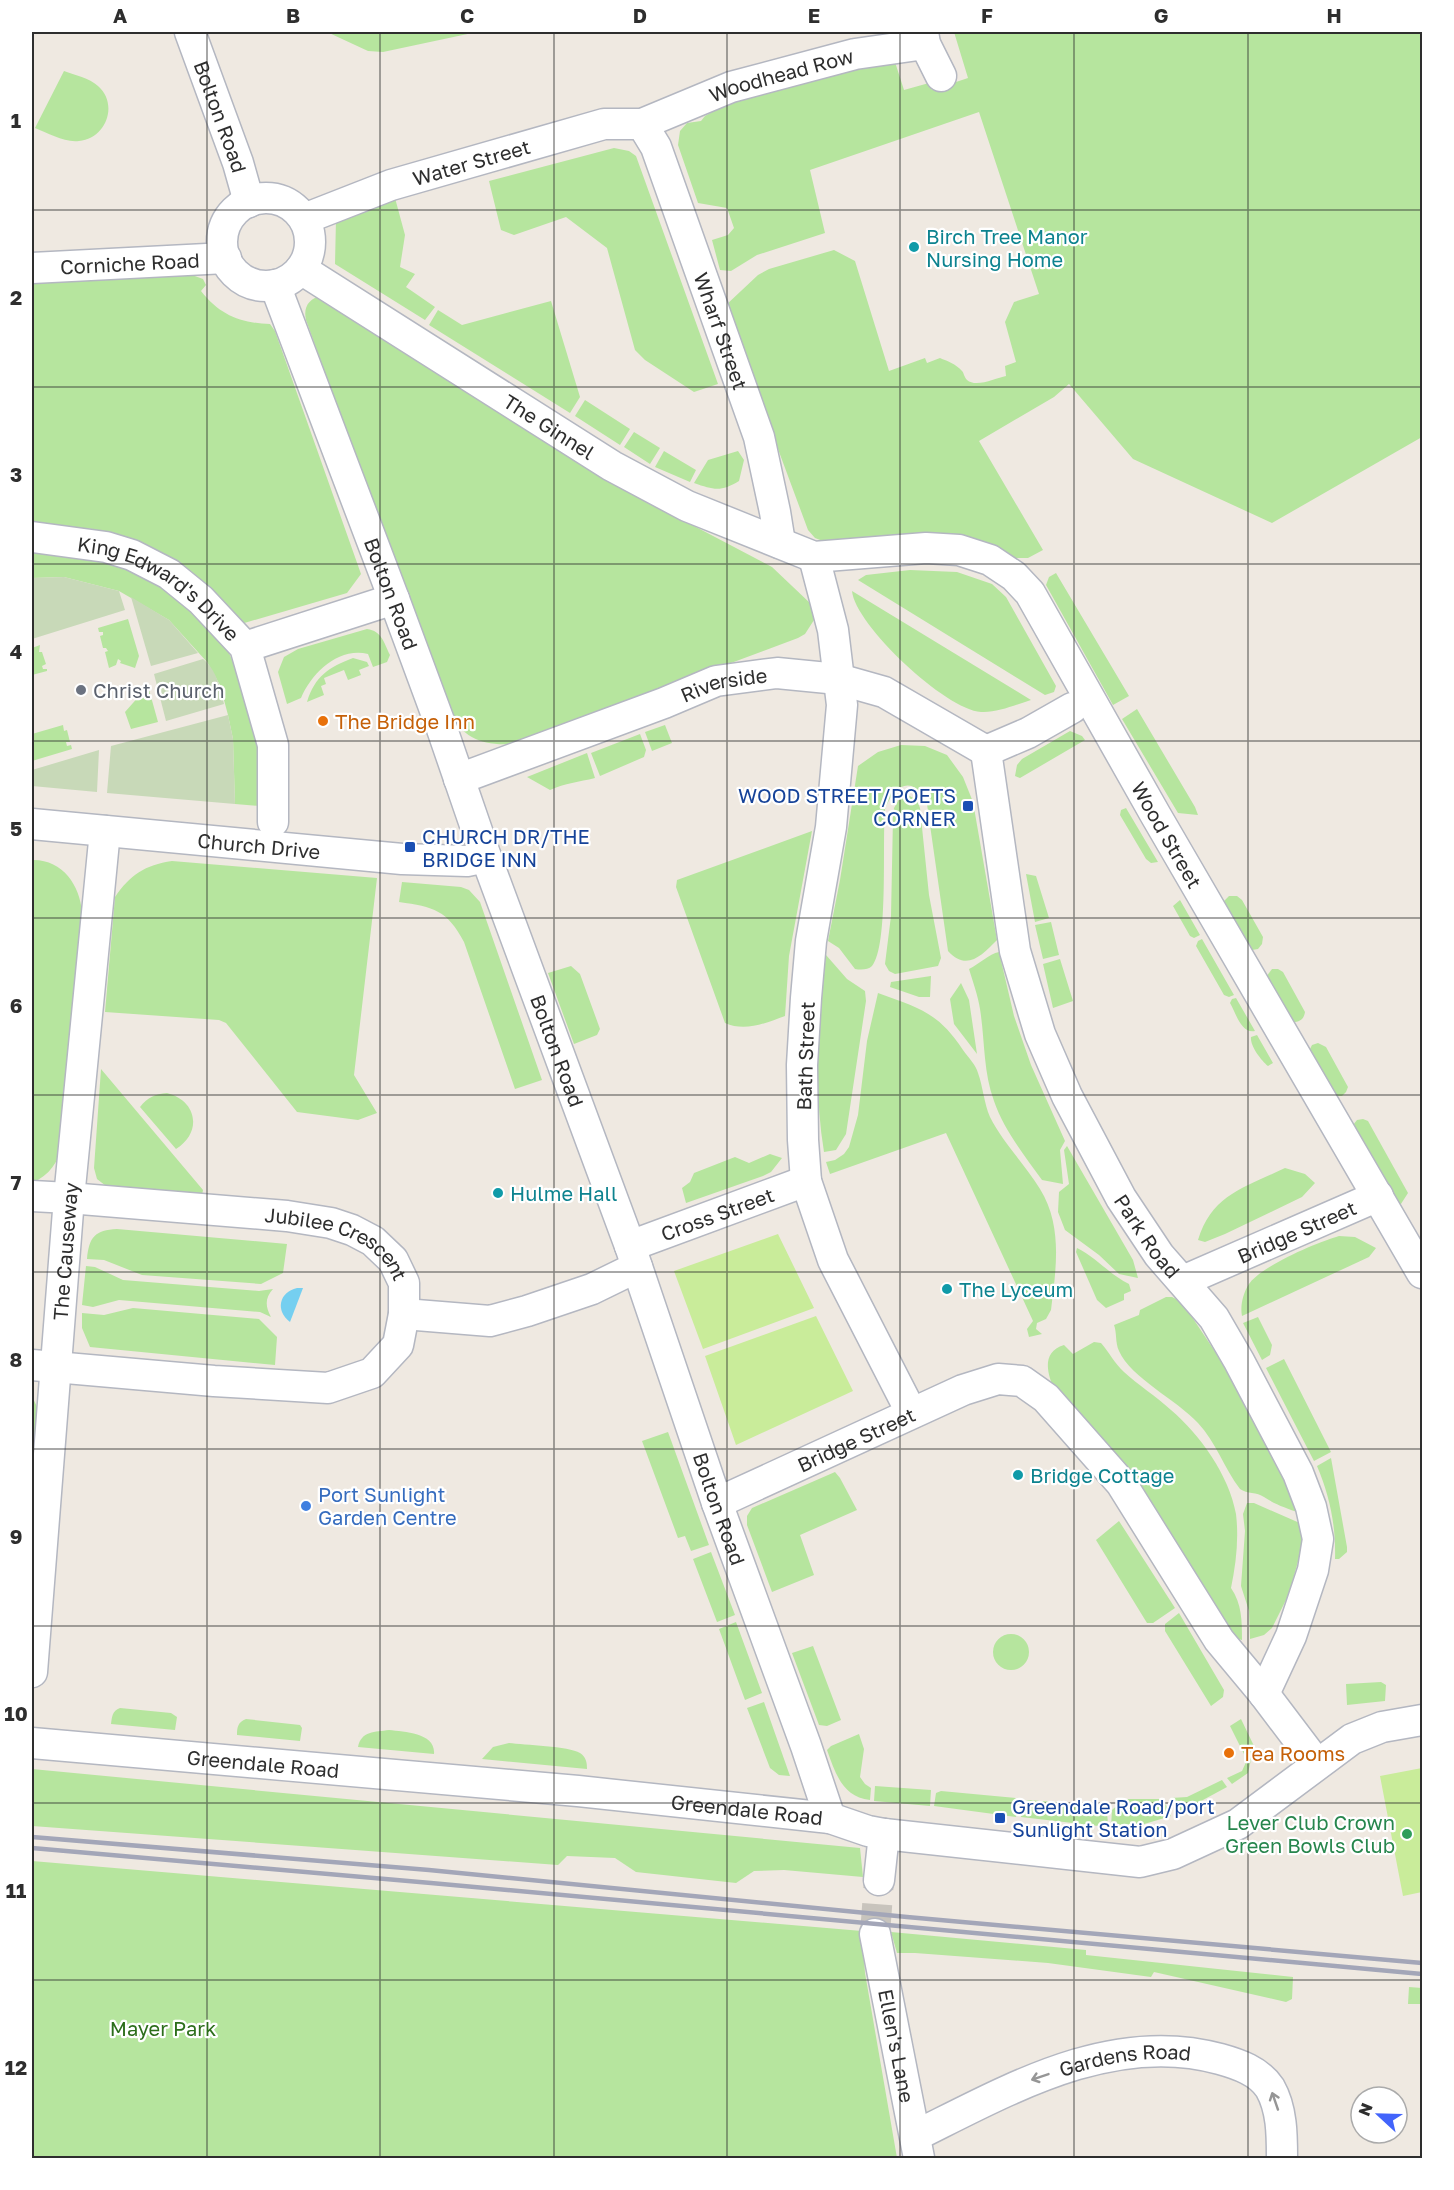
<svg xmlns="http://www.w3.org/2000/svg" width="1454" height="2190" font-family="'Golos Text',sans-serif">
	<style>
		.green { fill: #b6e59e }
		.cemetery { fill: #c8d9b8 }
		.pitch { fill: #c9ec9a }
		.water { fill: #75cff0 }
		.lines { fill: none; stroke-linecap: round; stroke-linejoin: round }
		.minor-tunnel { stroke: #c8c4bd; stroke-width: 30; stroke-dasharray: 30 15; stroke-linecap: butt }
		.minor-casing { stroke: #b4b7c1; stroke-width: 33 }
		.minor { stroke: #fff; stroke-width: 30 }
		.rail { stroke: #a3a6b8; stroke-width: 4.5 }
		.oneway { stroke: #969696 }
		.grid { fill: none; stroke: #2e2e2e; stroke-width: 1.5; stroke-opacity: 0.55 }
		.culture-dot { fill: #0f9aa8; stroke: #fff; stroke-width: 2 }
		.worship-dot { fill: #6b7280; stroke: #fff; stroke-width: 2 }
		.food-dot { fill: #e8710a; stroke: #fff; stroke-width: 2 }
		.transit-dot { fill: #1a4fb4; stroke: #fff; stroke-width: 2 }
		.shop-dot { fill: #3f7fe0; stroke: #fff; stroke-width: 2 }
		.leisure-dot { fill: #2e9e5b; stroke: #fff; stroke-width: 2 }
		.labels { text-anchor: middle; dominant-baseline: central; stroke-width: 4.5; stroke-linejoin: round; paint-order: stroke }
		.street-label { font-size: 20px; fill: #2e2e2e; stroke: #fff }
		.culture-label { font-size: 20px; fill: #0d838f; stroke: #fff; text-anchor: start }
		.worship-label { font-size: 20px; fill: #5b616d; stroke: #fff; text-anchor: start }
		.food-label { font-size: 20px; fill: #c56008; stroke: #fff; text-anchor: start }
		.transit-label { font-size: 20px; fill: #164399; stroke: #fff; text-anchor: start }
		.shop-label { font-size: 20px; fill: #366cbe; stroke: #fff; text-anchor: start }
		.leisure-label { font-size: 20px; fill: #27864d; stroke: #fff; text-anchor: end }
		.park-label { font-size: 20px; fill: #2c6e1b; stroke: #fff }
		.neatline { fill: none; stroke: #2e2e2e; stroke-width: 2 }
		.grid-label { font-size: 20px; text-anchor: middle; font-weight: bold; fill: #2e2e2e }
	</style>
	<rect width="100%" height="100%" fill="#efe9e1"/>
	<!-- green -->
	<path class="green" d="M327 32H477L383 52 368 51Z
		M954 32H1422V437L1272 523 1133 459 1069 384 1054 397 979 441 1043 550 1028 558H1011L833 545 815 538 808 530 725 306 758 275 769 269 834 250 855 261 889 371 925 358 927 363 940 358C947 361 956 364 962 371 964 373 964 377 967 380 976 388 996 378 1006 376L1005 366 1016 362 1005 322 1014 302 1039 294 979 112 810 170 825 233 757 255 731 271 720 270 712 240 728 235 734 228 727 208 698 203 678 145 680 131 687 123 701 121 705 116 732 101 867 66 895 62 904 90 929 83 932 90 968 78Z
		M64 71C75 75 89 78 98 86 119 104 106 139 79 141 65 143 48 133 35 128Z
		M614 148 629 151 636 156 718 384 694 392 645 360 635 350 607 248 566 217 514 235 501 230 489 181Z
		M395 198 405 235 400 267 415 274 406 287 435 307 425 320 335 264 336 219Z
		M192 275 203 279 206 285 201 291C220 315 240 323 270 324L275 331 361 574 347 593 241 624 133 541 93 529 32 524V282Z
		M322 296 656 506 772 567 811 604 814 620 805 634 798 638 513 744C481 746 465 738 447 712L306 320C303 307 309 298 322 296Z
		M551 301 580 397 570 413 429 325 438 310 462 325Z
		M585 400 630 429 620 445 575 416Z
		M634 432 660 448 650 464 624 447Z
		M664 451 696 470 690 482 655 467Z
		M738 451 744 460 739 481C721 492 714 490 694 483L708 460Z
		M60 550 128 566 167 587 216 634 229 653 250 701 259 741V806L235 804 233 739 228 715 220 685 207 662 169 620 119 591 64 577 32 578V551Z
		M910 570 957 572 992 584 1006 597 1056 686 1054 692 1045 695 858 580 866 575Z
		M1056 573 1129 696 1113 705 1046 585 1049 577Z
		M852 591 1031 700C1015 705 997 713 981 712 946 710 855 625 852 591Z
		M128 619 139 656 135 668 120 663 121 661 118 659 116 665 109 668 105 652 108 651 106 648H103L100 636 103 635V632H99L98 628Z
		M367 629C382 631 384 643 390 655L387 662 373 667 368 654C338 647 312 673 301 698L287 704 278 672 284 657 298 649Z
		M40 645 39 652H42L46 664 42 666 43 669H47V671L32 675V648Z
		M353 658 367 662 369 666 359 670 361 675 348 680 344 670 324 678 326 684 321 686 324 695 307 702C315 676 329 667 353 658Z
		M148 686 158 722 131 729 125 712Z
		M1137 709 1195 807 1198 815 1178 813 1122 719Z
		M63 725 64 731 67 730 70 742H66L67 746 71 745 72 749 32 761V734Z
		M665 725 672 743 652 751 645 732Z
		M1070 731 1082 736 1085 740 1020 778 1015 776 1017 765 1022 759Z
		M640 734 646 750 644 757 600 776 591 753Z
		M901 745 925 746 947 755 963 777 973 802 997 940C982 955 967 972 948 951L927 804C914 775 895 783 885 809 882 840 889 946 872 966 868 970 861 970 855 969L839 948 828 941 840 880 858 766 878 752Z
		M587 753 595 778C579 782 565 783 550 790L527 777Z
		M906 794 917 800 920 808 929 895 941 958 938 966 895 974 889 971 885 964 891 916 893 817 894 808 901 796Z
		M1126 808 1158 862 1151 863 1146 859 1120 815 1121 810Z
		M812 831 789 956 785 1016C766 1023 745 1032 725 1023L676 887 677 880Z
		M32 860C62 859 80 885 82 912L63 1144C58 1162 50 1175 32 1183Z
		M172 861 377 878 354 1075 377 1113 358 1120 297 1112 226 1023 219 1020 105 1012 115 897C130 875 145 865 172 861Z
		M1026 874 1036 876 1049 918 1035 922Z
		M402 882 461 887 469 890 480 902 542 1080 515 1089 464 942C447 910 434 907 399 902Z
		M1229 896H1237L1242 900 1263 937 1262 944 1258 949 1252 950 1222 903Z
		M1180 900 1200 935 1194 938 1190 936 1173 906Z
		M1051 922 1059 955 1043 959 1035 925Z
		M1202 939 1234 995 1229 997 1224 995 1196 946 1198 941Z
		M999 952 1014 1016 1031 1065 1065 1141 1060 1150 1063 1184 1042 1180C1024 1155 1004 1130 994 1101 983 1071 985 1040 980 1009 978 996 973 982 969 969 979 964 989 954 999 952Z
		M826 955 847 979 865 991 866 1001 846 1134 836 1150 824 1152C813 1086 819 1021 826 955Z
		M1060 959 1073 1001 1053 1008 1043 964Z
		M571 966 580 974 600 1029 597 1035 574 1044 548 973Z
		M1272 969H1278L1283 972 1305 1012C1304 1019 1300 1022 1293 1022L1266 977Z
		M931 976 930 997H919L890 987 891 982Z
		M961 983 969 1000 977 1054 954 1024 950 999Z
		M878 993C919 1008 938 1012 963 1050 968 1057 976 1065 978 1073 983 1087 984 1103 990 1117 1003 1143 1025 1164 1040 1189 1063 1226 1056 1269 1051 1310L1046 1319 1037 1323 1036 1329 1042 1334 1029 1337 1027 1329 1033 1321 946 1133 830 1174 826 1162 835 1160 844 1154 849 1147 858 1115 867 1041Z
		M1236 998 1255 1031C1241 1034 1236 1013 1230 1003L1232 999Z
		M1257 1035 1273 1063 1268 1066C1261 1060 1250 1046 1251 1037Z
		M1318 1043 1326 1047 1348 1087 1346 1092 1342 1096H1336L1309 1051 1312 1045Z
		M101 1069 203 1190 202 1195 106 1186 97 1179 94 1168Z
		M167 1093C198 1101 202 1133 176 1149L140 1107C148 1097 155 1094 167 1093Z
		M1363 1119 1368 1121 1408 1193 1399 1207 1353 1125 1357 1120Z
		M1067 1146 1133 1260 1138 1278 1119 1274 1099 1255 1065 1230 1058 1212 1059 1192 1069 1184 1064 1150Z
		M770 1154 782 1158 771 1172 763 1176 686 1203 682 1188 690 1182 694 1173 735 1157 749 1163Z
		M1285 1168 1305 1174 1315 1183 1302 1197 1225 1234 1205 1242 1198 1240C1212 1194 1246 1187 1285 1168Z
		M117 1229 287 1244 283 1273 261 1284 142 1275 104 1260 87 1259C89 1237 95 1230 117 1229Z
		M1339 1236 1355 1237 1376 1248 1369 1257 1242 1316C1240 1306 1243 1293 1249 1284 1261 1266 1318 1242 1339 1236Z
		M1077 1248C1097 1258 1110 1275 1129 1284L1131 1291 1124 1294V1300L1106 1308 1097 1300 1076 1252Z
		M86 1266 95 1267 123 1280 259 1291 273 1289C265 1298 265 1306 271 1317L260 1312 119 1300 93 1307 82 1305Z
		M1166 1297H1172L1182 1302 1228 1371 1297 1501 1300 1513C1286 1508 1276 1505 1264 1497 1257 1492 1247 1494 1240 1489 1224 1468 1216 1442 1198 1423 1177 1400 1131 1378 1119 1351 1115 1342 1117 1333 1114 1325L1139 1315 1140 1310Z
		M133 1308 259 1319 277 1337 275 1365 90 1347 82 1328V1313L104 1315Z
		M1258 1317 1272 1345 1270 1355 1262 1360 1243 1323Z
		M1094 1342 1101 1343C1109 1352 1115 1364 1124 1372 1138 1385 1156 1396 1171 1410 1200 1435 1229 1475 1236 1514 1239 1539 1236 1564 1231 1588 1242 1604 1242 1621 1242 1640L1235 1638 1055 1391C1047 1374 1041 1352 1064 1345L1073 1354Z
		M1284 1359 1331 1452 1314 1461 1266 1368Z
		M32 1396 37 1407 40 1422 32 1529Z
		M668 1432 709 1545 691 1551 685 1536 678 1538 642 1441Z
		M1331 1458 1347 1547V1552L1339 1559H1335C1336 1526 1330 1497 1317 1466Z
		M835 1472 840 1478 857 1510 800 1535 814 1575 772 1592 747 1525V1516L752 1508Z
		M1247 1503H1254L1302 1524V1547L1289 1594 1272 1628 1264 1635 1250 1639 1249 1611 1241 1586 1245 1531 1243 1514Z
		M1119 1521 1175 1608 1153 1623H1147L1096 1540Z
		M711 1552 735 1615 717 1622 693 1559Z
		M1179 1613 1224 1690 1223 1697 1211 1706 1165 1631V1624Z
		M736 1622 762 1693 745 1700 719 1629Z
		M993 1652a18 18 0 1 1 36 0a18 18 0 1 1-36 0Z
		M813 1646 841 1720 827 1726 819 1725 792 1653Z
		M1381 1682 1386 1685 1385 1701 1347 1705 1346 1684Z
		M764 1702 790 1776 779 1775 770 1768 747 1708Z
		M120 1708 171 1713 177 1717 175 1730 111 1724C112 1717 112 1711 120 1708Z
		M246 1719 300 1725 302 1728 300 1741 237 1735C237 1727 238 1722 246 1719Z
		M1241 1719 1254 1746 1248 1773 1232 1784 1227 1778 1242 1771 1247 1760 1230 1726Z
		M389 1730C405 1732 436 1733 434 1754L358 1747C361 1731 375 1732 389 1730Z
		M859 1734 864 1749 860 1777 865 1784 871 1788 870 1800C842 1797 835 1772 827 1750L831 1746Z
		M509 1743C524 1745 569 1746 580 1753 586 1757 587 1762 587 1769L482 1759 493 1747Z
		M32 1769 860 1848 863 1877 784 1870 754 1871 736 1883 636 1872 615 1858 567 1856 558 1865 32 1826Z
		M1222 1780 1227 1787 1177 1814 1171 1798 1187 1797Z
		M875 1786 931 1790 930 1806 874 1801Z
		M941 1791 1016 1798 1019 1803 1016 1817 934 1806 936 1793Z
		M1128 1799H1163L1171 1816 1141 1825 1111 1827 1112 1810 1122 1801Z
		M1028 1800 1096 1805C1107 1810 1109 1815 1107 1827L1021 1817 1023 1804Z
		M32 1861 862 1931 865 1973 897 2158H32Z
		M891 1932 1086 1950V1955L1293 1977 1292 1999 1286 2002 1154 1972 1151 1977 1048 1963 915 1953H897Z
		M1409 1987 1422 1988V2004H1408Z"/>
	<!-- cemetery -->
	<path class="cemetery" d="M64 577 119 591 125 610 32 639V578Z
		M131 597 169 620 198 653 151 666Z
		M203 659C216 669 221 689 224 704L166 721 154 674Z
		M228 715 233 739 235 804 107 793 111 746Z
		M99 750 97 792 32 786V770Z"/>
	<!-- pitch -->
	<path class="pitch" d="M778 1234 814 1308 703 1349 674 1271Z
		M816 1316 853 1391 736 1445 705 1356Z
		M1422 1768V1892L1403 1896 1380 1776Z"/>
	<!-- water -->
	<path class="water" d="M297 1288H303L290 1322C275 1311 279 1292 297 1288Z"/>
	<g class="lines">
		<!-- minor-tunnel -->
		<path class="minor-tunnel" d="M875 1934 879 1880"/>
		<defs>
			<g id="minor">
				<path id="s1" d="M190 32 238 163 249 202"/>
				<path d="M923 32 925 44 941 76"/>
				<path id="s2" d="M642 124 656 147 759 437 775 512 780 543"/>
				<circle cx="266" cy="242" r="44"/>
				<path id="s3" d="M304 219 391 185 604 124H642L731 87 855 54 925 44"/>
				<path id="s4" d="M32 268 226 258"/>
				<path id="s5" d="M301 269 612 466 687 506 814 557 926 548 959 550 990 560 1014 576 1030 593 1155 814 1422 1273"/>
				<path id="s6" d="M275 285 394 599 442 729 486 857 630 1246 717 1503 806 1746 830 1818"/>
				<path id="s7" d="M32 537 106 547 132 555 169 574 201 600 245 647 273 745V822"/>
				<path d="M814 557 833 630 842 705 831 827 811 941 806 998 802 1065 803 1140 806 1181 833 1260 911 1412"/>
				<path d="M245 647 394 599"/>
				<path id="s8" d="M986 751 1015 951 1040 1034 1067 1096 1121 1198 1159 1255 1214 1318 1239 1361 1298 1473 1311 1507 1318 1539 1313 1570 1291 1636 1264 1694"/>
				<path d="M986 751 1028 733 1072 708"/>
				<path id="s9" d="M459 779 664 703 716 681 777 673 838 679 884 692 986 751"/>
				<path id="s10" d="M32 824 402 859 467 861 486 857"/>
				<path id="s11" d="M32 1196 69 1198 287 1216 331 1223 352 1230 373 1241 393 1260 404 1283V1314L398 1345 372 1373 328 1388 214 1381 32 1365"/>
				<path id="s12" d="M630 1246 806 1181"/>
				<path id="s13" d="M1183 1281 1378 1196"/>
				<path d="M404 1314 490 1321 527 1311 592 1289 637 1267"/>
				<path id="s14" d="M717 1503 963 1390 998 1379 1022 1381 1046 1398 1121 1483 1219 1640 1264 1694 1317 1764"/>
				<path id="s15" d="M32 1672 69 1198 105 831"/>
				<path id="s16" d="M32 1743 578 1791 830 1818 868 1831 884 1834 1140 1862 1173 1854 1238 1824 1352 1739 1382 1727 1422 1720"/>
				<path d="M879 1880 884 1834"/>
				<path id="s17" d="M875 1934 919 2158"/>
				<path id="s18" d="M915 2136C1008 2090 1112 2029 1220 2059 1238 2064 1259 2071 1270 2088 1282 2109 1282 2135 1282 2158"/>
			</g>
		</defs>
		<!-- minor casing -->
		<use href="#minor" class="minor-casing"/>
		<!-- minor -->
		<use href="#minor" class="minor"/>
		<!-- rail -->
		<path class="rail" d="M32 1837 429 1870 907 1917 1422 1963
			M32 1848 431 1883 1422 1974"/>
	</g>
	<!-- one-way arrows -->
	<defs><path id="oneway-shaft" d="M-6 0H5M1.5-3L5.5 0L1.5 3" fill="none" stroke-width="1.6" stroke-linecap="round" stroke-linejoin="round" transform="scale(1.5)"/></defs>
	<g class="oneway">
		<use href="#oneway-shaft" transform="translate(1040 2077) rotate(161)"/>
		<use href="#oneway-shaft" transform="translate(1275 2101) rotate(-109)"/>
	</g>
	<!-- grid -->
	<path class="grid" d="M207 32V2158M380 32V2158M554 32V2158M727 32V2158M900 32V2158M1074 32V2158M1248 32V2158M32 210H1422M32 387H1422M32 564H1422M32 741H1422M32 918H1422M32 1095H1422M32 1272H1422M32 1449H1422M32 1626H1422M32 1803H1422M32 1980H1422"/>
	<!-- markers -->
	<g class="culture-dot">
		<circle cx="914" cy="247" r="6"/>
		<circle cx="498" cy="1193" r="6"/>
		<circle cx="947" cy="1289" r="6"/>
		<circle cx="1018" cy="1475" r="6"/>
	</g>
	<circle class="worship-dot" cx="81" cy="690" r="6"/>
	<g class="food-dot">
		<circle cx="323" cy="721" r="6"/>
		<circle cx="1229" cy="1753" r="6"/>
	</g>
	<g class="transit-dot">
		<rect x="962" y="800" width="12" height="12" rx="3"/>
		<rect x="404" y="841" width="12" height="12" rx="3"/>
		<rect x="994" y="1812" width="12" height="12" rx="3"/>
	</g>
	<circle class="shop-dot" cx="306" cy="1506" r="6"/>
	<circle class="leisure-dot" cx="1407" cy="1834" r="6"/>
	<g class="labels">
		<!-- street labels -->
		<g class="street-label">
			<text stroke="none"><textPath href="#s3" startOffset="501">Woodhead Row</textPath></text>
			<text stroke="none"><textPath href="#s1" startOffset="90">Bolton Road</textPath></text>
			<text stroke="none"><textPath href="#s3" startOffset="177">Water Street</textPath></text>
			<text stroke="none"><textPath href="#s4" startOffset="98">Corniche Road</textPath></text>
			<text stroke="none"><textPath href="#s2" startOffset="222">Wharf Street</textPath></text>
			<text stroke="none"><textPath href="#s5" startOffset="294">The Ginnel</textPath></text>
			<text stroke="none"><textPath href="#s7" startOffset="141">King Edward's Drive</textPath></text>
			<text stroke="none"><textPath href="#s6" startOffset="330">Bolton Road</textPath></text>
			<text stroke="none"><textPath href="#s9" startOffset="282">Riverside</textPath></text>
			<text stroke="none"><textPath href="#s5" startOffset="1098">Wood Street</textPath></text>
			<text stroke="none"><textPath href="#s10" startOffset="228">Church Drive</textPath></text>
			<text stroke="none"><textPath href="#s6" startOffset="816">Bolton Road</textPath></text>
			<text transform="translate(805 1056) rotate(-88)">Bath Street</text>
			<text stroke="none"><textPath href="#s12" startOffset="93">Cross Street</textPath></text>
			<text stroke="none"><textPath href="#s13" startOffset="124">Bridge Street</textPath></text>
			<text stroke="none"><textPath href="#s8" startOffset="518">Park Road</textPath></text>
			<text stroke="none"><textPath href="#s15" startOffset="422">The Causeway</textPath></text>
			<text stroke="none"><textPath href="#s11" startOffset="314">Jubilee Crescent</textPath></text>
			<text stroke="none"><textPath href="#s14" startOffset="153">Bridge Street</textPath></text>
			<text stroke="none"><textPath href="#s6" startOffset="1302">Bolton Road</textPath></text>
			<text stroke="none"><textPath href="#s16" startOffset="232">Greendale Road</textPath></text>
			<text stroke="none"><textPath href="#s16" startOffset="718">Greendale Road</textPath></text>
			<text stroke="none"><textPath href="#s17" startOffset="114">Ellen's Lane</textPath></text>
			<text stroke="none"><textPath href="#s18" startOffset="226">Gardens Road</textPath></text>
		</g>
		<!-- culture labels -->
		<g class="culture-label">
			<text x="926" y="236">Birch Tree Manor<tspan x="926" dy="23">Nursing Home</tspan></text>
			<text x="510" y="1193">Hulme Hall</text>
			<text x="959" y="1289">The Lyceum</text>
			<text x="1030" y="1475">Bridge Cottage</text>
		</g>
		<!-- worship labels -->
		<g class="worship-label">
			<text x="93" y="690">Christ Church</text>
		</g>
		<!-- food labels -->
		<g class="food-label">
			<text x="335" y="721">The Bridge Inn</text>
			<text x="1241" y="1753">Tea Rooms</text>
		</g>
		<!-- transit labels -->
		<g class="transit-label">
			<text x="956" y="795" text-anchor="end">WOOD STREET/POETS<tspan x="956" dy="23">CORNER</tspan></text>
			<text x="422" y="836">CHURCH DR/THE<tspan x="422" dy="23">BRIDGE INN</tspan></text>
			<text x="1012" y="1806">Greendale Road/port<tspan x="1012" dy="23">Sunlight Station</tspan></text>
		</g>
		<!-- shop labels -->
		<g class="shop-label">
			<text x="318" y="1494">Port Sunlight<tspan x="318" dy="23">Garden Centre</tspan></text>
		</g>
		<!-- leisure labels -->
		<g class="leisure-label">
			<text x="1395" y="1822">Lever Club Crown<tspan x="1395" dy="23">Green Bowls Club</tspan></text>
		</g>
		<!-- park labels -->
		<g class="park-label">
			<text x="163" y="2028">Mayer Park</text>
		</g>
	</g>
	<!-- border -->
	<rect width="1454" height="2190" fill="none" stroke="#ffffff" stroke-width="66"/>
	<!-- north arrow -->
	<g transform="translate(1379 2115) rotate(292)"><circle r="28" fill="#ffffff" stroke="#ababab" stroke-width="1.5"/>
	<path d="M0-4.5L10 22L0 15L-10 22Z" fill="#4264fb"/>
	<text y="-9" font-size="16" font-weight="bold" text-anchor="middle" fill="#2e2e2e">N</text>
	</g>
	<rect x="33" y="33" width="1388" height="2124" class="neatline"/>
	<g class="grid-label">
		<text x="120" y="23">A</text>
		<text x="293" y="23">B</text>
		<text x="467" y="23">C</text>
		<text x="640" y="23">D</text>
		<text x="814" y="23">E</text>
		<text x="987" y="23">F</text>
		<text x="1161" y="23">G</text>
		<text x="1334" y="23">H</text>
		<text x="16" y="128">1</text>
		<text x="16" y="305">2</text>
		<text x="16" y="482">3</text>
		<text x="16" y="659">4</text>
		<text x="16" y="836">5</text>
		<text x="16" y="1013">6</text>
		<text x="16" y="1190">7</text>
		<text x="16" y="1367">8</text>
		<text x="16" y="1544">9</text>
		<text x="16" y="1721">10</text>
		<text x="16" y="1898">11</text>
		<text x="16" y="2075">12</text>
	</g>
</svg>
